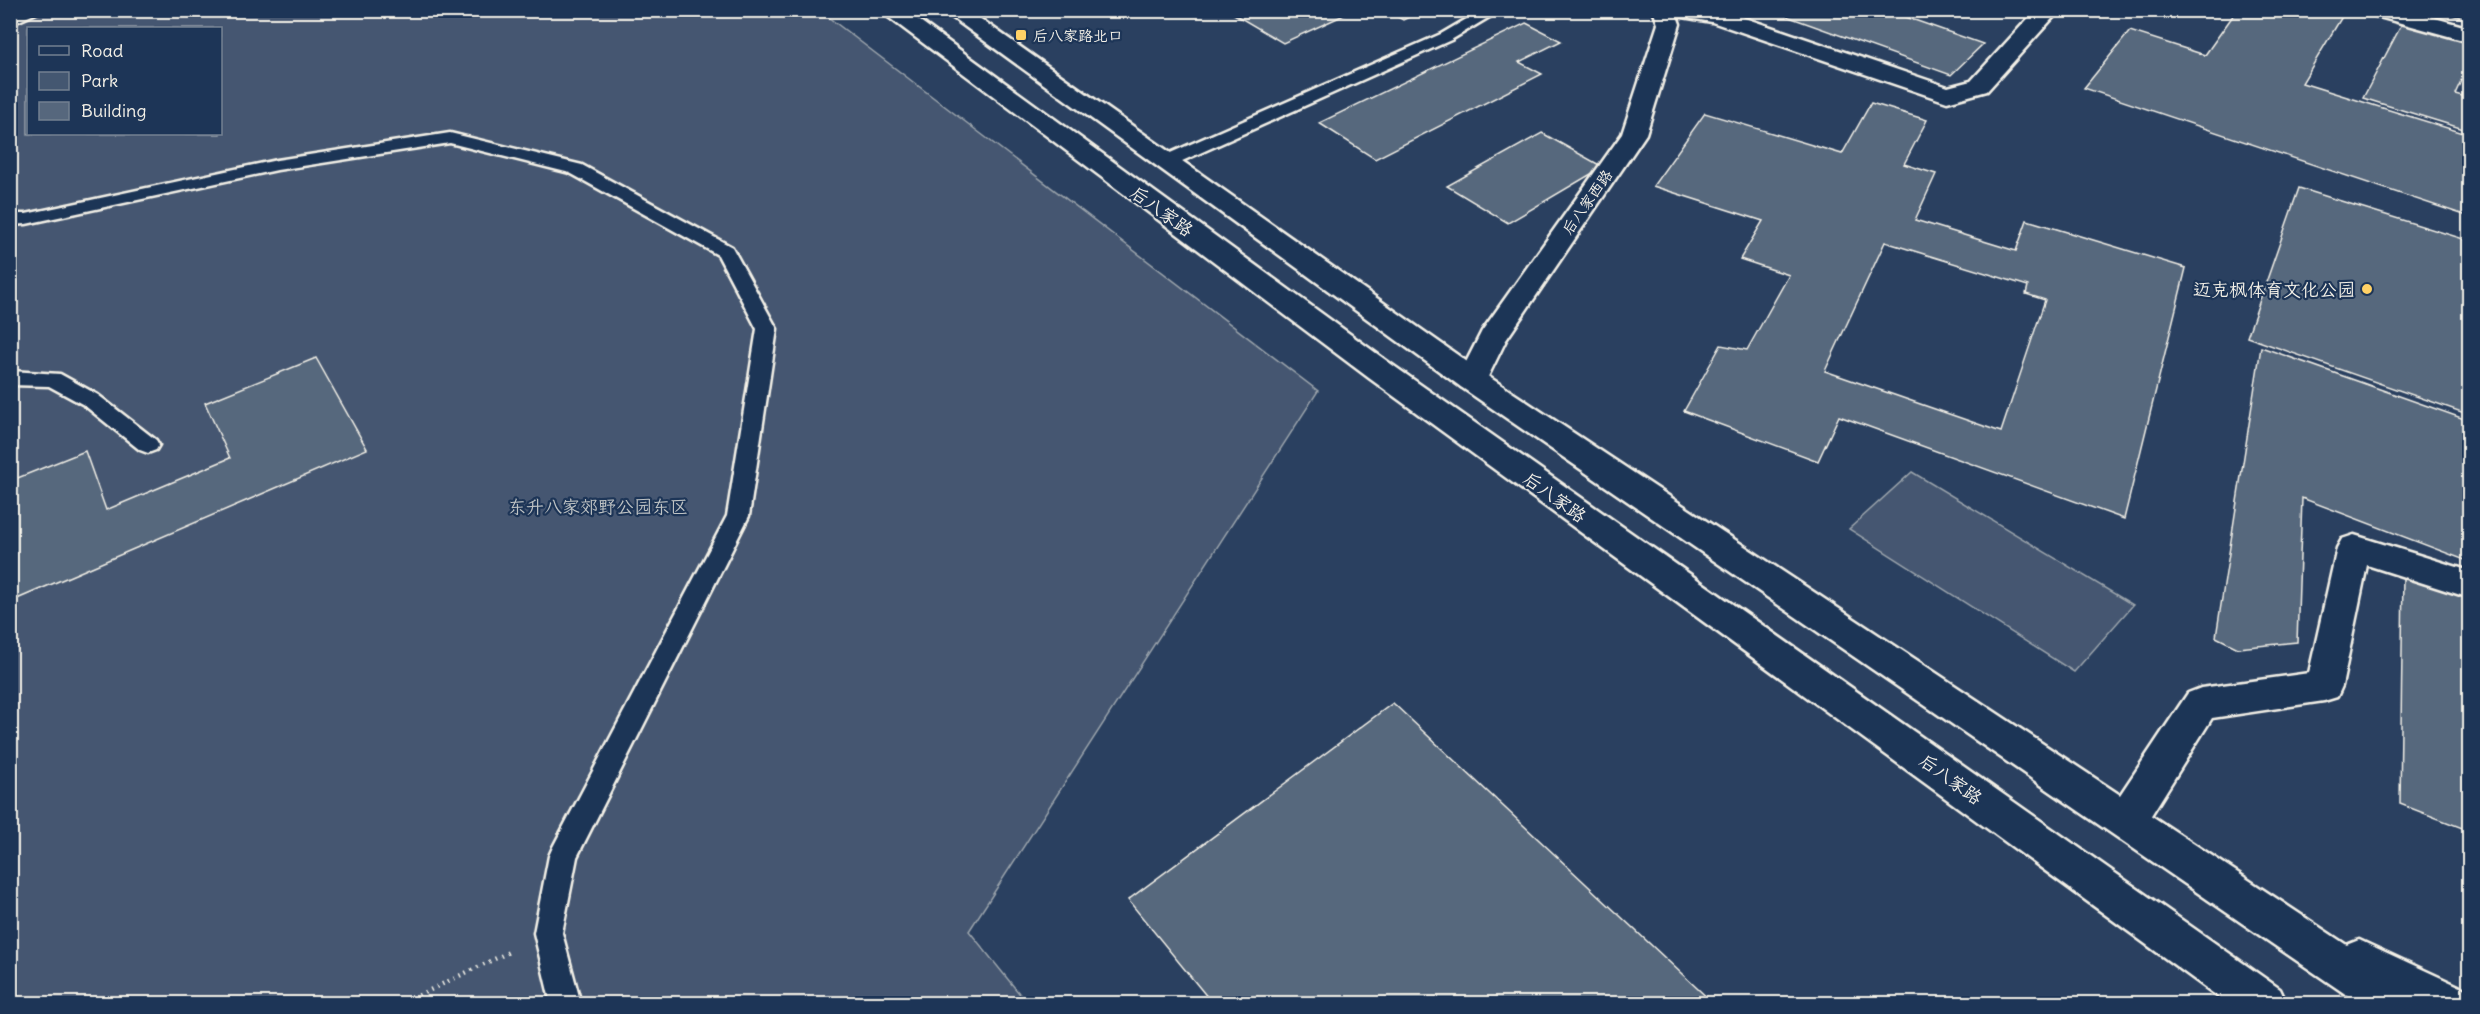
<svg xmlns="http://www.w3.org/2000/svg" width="2480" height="1014" font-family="Delius,'LXGW WenKai TC',sans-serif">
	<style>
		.green { fill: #445771; stroke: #9ca4ac; stroke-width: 1.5; fill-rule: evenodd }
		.building { fill: #56677d; stroke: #f4f1e8; stroke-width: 1.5; fill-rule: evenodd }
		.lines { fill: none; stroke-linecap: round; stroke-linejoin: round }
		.service-casing { stroke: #f4f1e8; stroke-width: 5 }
		.minor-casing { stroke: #f4f1e8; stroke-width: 5 }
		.secondary-casing { stroke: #f4f1e8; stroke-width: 5 }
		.path { stroke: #f4f1e8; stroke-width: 4.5; stroke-dasharray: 1.5 5; stroke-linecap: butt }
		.service { fill: #1d3557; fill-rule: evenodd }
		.minor { fill: #1d3557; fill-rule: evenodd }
		.secondary { fill: #1d3557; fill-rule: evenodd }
		.poi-dot { fill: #ffd166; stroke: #1d3557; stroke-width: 2 }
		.labels { text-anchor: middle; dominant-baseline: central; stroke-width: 4.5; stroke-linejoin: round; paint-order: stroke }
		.far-poi-label { font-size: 15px; fill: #f4f1e8; stroke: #1d3557; text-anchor: start }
		.far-street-label { font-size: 15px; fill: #f4f1e8; stroke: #1d3557 }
		.street-label { font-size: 18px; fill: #f4f1e8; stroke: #1d3557 }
		.poi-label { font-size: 18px; fill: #f4f1e8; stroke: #1d3557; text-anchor: end }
		.park-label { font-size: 18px; fill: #bfc3c4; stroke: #1d3557 }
	</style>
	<rect width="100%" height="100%" fill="#2a4060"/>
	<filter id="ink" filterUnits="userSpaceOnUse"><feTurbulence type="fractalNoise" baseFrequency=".0167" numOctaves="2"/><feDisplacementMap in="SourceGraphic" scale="12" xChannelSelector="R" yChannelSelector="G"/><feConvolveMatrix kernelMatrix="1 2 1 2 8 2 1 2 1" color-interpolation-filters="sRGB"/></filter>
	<g filter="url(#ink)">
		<!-- green -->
		<path class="green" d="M10 11H820L1318 391 969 931 1027 1003H11ZM28 28H220V134H28Z
			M1912 472 2133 605 2074 672 1849 529Z"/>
		<!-- building -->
		<path class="building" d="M1227 10H1355L1283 43Z
			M1385 10H1424L1403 20Z
			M1793 10H1886L1983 44 1951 75 1786 16Z
			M2237 10H2346L2302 83 2470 135V217L2084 88 2130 31 2205 55Z
			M2434 10H2470V20Z
			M2403 22 2470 40V61L2455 94 2470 98V131L2363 98Z
			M1526 23 1561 41 1519 62 1542 74 1375 159 1319 123Z
			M1871 103 1927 120 1904 164 1936 174 1915 220 2016 251 2027 220 2186 268 2124 519 1839 416 1818 461 1684 411 1721 345 1747 350 1789 275 1740 259 1763 221 1653 186 1705 113 1842 154ZM1885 242 2028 286 2026 294 2045 300 2001 432 1825 371Z
			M1542 133 1603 167 1508 223 1447 186Z
			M2299 188 2470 241V415L2247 337Z
			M2261 347 2470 421V562L2302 498 2297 642 2238 648 2216 637Z
			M316 358 367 449 10 602V481L85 451 106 510 230 458 205 403Z
			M2403 574 2470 597V831L2400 804Z
			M1393 703 1714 1004H1213L1128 900Z"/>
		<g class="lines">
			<defs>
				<path id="service" d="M22 10H43L10 25V15Z
					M1482 10H1501L1451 40 1171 166H1159L1156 162 1159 158 1441 34Z
					M450 133 582 165 732 247 777 329 749 516 577 857 562 933 581 1004H551L534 933 549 856 553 847 727 516 757 329 718 255 570 173 450 143 277 170 26 224 10 225V214H26L277 160Z
					M10 371 60 374 98 395 156 440 159 445 156 450 148 453 140 450 84 405 49 386 10 385Z"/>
				<path id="minor" d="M1653 10 1724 11 1948 87 1971 81 2036 10H2060L1987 91 1947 102 1712 22 1677 16 1680 24 1646 134 1506 340 1483 387 1472 390 1461 387 1457 380 1482 331 1622 134 1658 24Z
					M2369 10H2407L2470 28V42L2372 15Z
					M2354 535 2470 571V598L2367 565 2342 686 2337 697 2324 701 2212 718 2140 833 2126 838 2112 833 2106 820 2112 807 2188 693 2201 688 2309 673 2337 548 2342 539Z
					M2359 940 2465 989 2470 1004H2402L2344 976 2338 961 2344 946Z"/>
				<path id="secondary" d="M879 10H905L1391 364 2280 989 2287 1004H2228L1369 378Z
					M942 10H968L1483 373 2413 989 2420 1004H2360L1461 387Z"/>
			</defs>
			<!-- service casing -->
			<use href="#service" class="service-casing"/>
			<!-- minor casing -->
			<use href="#minor" class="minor-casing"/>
			<!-- secondary casing -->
			<use href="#secondary" class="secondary-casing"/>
			<!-- path -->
			<path class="path" d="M401 1004 509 952"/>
			<!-- service -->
			<use href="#service" class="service"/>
			<!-- minor -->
			<use href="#minor" class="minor"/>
			<!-- secondary -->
			<use href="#secondary" class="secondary"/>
		</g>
	</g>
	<!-- markers -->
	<g class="poi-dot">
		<rect x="1015" y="29" width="12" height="12" rx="3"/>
		<circle cx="2367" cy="289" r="6"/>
	</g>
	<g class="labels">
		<!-- far-poi labels -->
		<g class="far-poi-label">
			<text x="1033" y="35">后八家路北口</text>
		</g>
		<!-- far-street labels -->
		<g class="far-street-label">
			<text transform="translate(1587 202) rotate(-55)">后八家西路</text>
		</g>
		<!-- street labels -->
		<g class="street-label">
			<text transform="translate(1162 211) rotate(36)">后八家路</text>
			<text transform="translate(1555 497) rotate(36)">后八家路</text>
			<text transform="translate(1951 779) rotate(36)">后八家路</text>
		</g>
		<!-- poi labels -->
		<g class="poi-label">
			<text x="2355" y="289">迈克枫体育文化公园</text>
		</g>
		<!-- park labels -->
		<g class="park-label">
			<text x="598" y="506">东升八家郊野公园东区</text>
		</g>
	</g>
	<!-- margin -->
	<rect width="2480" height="1014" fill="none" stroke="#1d3557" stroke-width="36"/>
	<rect x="18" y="18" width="2444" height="978" fill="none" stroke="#f4f1e8" stroke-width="2" filter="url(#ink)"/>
	<!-- legend -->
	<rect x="27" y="27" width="195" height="108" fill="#1d3557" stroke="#738091" stroke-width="1.5"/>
	<rect x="39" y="46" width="30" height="9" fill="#1d3557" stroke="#738091" stroke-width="1.5"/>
	<text x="81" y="57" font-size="18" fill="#f4f1e8">Road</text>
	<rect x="39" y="72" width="30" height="18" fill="#445771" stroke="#738091" stroke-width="1.5"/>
	<text x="81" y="87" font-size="18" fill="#f4f1e8">Park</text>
	<rect x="39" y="102" width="30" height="18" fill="#56677d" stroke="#738091" stroke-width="1.5"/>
	<text x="81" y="117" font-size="18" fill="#f4f1e8">Building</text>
</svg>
